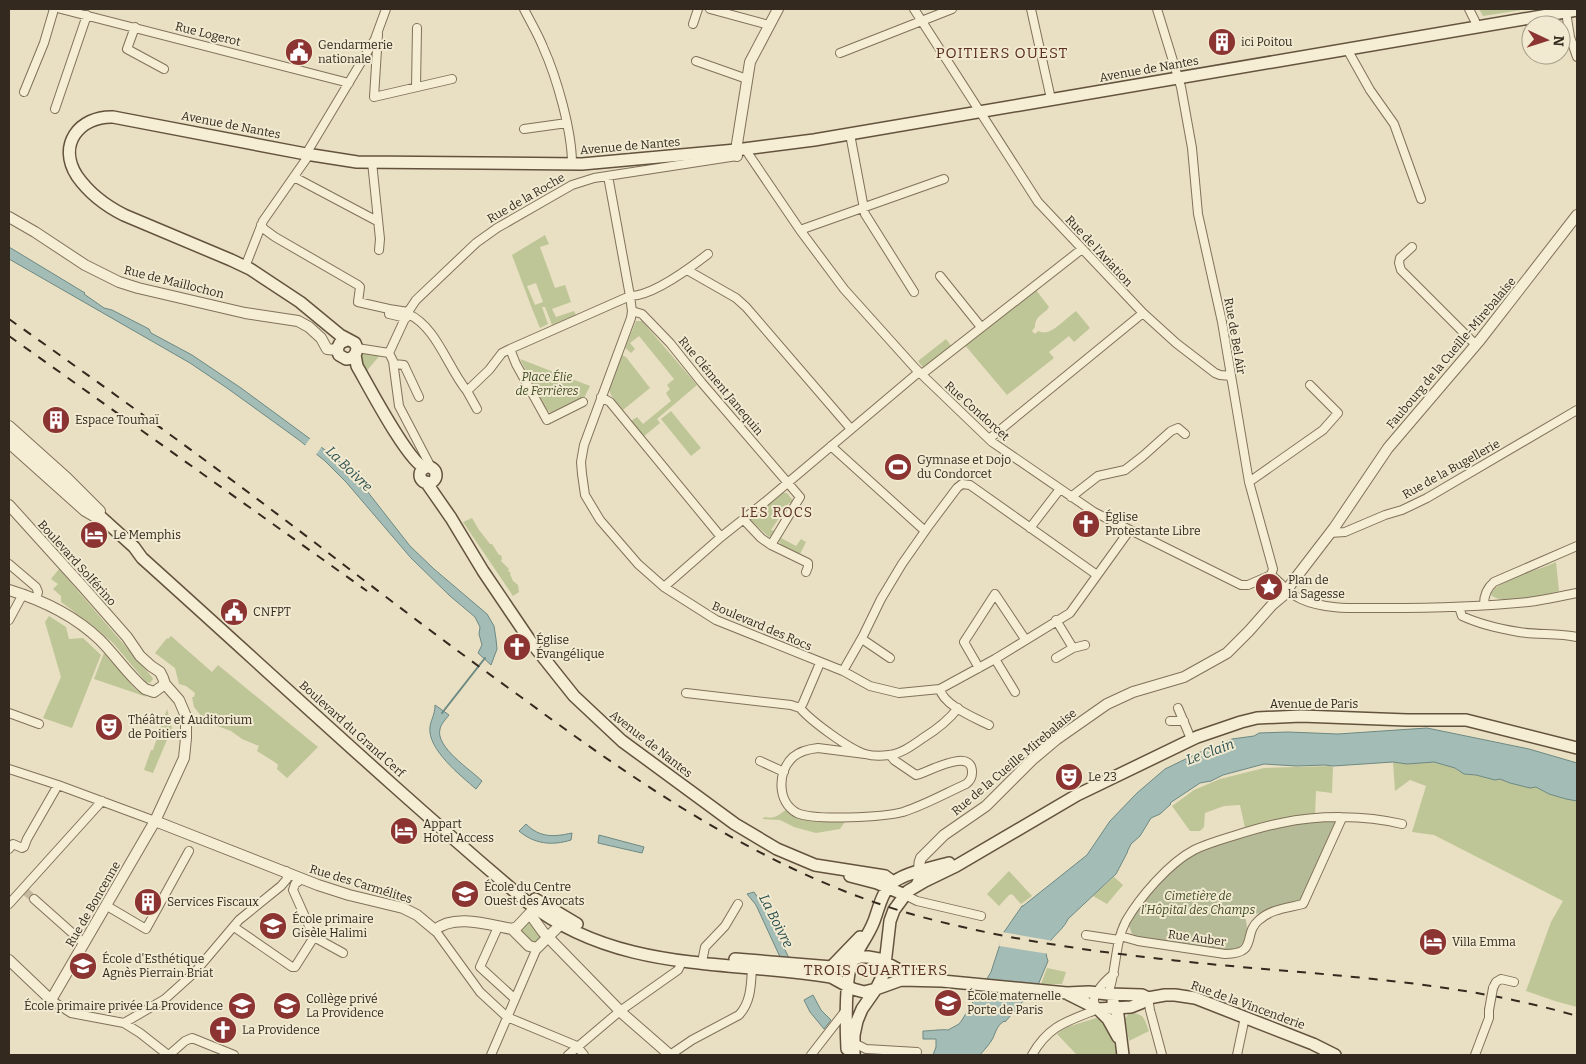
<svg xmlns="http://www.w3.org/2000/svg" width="1586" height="1064" font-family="Bitter,serif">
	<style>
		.green { fill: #bec697; fill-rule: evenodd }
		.cemetery { fill: #b5bb96 }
		.water { fill: #a4bcb6; stroke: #6c8983 }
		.pier { fill: #e9dfc2 }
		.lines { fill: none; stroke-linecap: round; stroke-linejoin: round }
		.stream { stroke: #6c8983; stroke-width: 2 }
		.minor-tunnel { stroke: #c5bba1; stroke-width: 8; stroke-dasharray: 8 4; stroke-linecap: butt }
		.minor-casing { stroke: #81715b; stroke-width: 10 }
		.tertiary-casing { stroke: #81715b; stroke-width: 12 }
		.secondary-casing { stroke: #63533e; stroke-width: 14 }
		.minor { stroke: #f5edd4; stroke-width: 8 }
		.tertiary { stroke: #f5edd4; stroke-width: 10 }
		.secondary { stroke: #f5edd4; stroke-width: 11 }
		.rail { stroke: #33291e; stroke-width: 2; stroke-dasharray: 9 9; stroke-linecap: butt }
		.minor-bridge-casing { stroke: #81715b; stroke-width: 10; stroke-linecap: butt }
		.minor-bridge { stroke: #f5edd4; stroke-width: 8 }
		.labels { text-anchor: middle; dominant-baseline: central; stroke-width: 4; stroke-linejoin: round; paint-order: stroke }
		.street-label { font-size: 12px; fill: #33291e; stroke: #f1ead1 }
		.poi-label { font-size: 12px; fill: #33291e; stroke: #f1ead1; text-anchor: start }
		.park-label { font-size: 12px; font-style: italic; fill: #424d26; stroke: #f1ead1 }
		.water-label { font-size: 14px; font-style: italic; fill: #2e5150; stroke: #f1ead1 }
		.neighbourhood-label { font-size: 14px; letter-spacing: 1px; fill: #5b3021; stroke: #f1ead1 }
		.quarter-label { font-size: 15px; letter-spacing: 1px; fill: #5b3021; stroke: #f1ead1 }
	</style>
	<rect width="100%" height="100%" fill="#e9dfc2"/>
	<!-- green -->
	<path class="green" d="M1479 9H1528L1483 16Z
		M545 235 549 244 540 247 555 288 565 285 571 302 552 309 556 317 574 311 576 315 552 325 545 307H542L548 324 540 328 531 306 512 255ZM536 283 543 302 535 305 527 286Z
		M1036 290 1049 307C1045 314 1035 315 1035 327L1032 331 1035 334 1038 331C1041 332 1043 333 1047 332 1054 331 1068 317 1076 311L1090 328 1074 342 1069 336 1049 352 1054 358 1007 395 964 344Z
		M636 321H642L697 385 657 419 660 423 643 437 631 421 637 417 643 424 671 401 666 393 670 389 667 385 674 379 639 336 630 343 635 349 631 353 625 348Z
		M946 339 952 347 925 370 918 361Z
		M366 352 381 354 365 373C361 366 358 360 362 353H366Z
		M622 355 626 357 650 388 623 410 611 395 609 389Z
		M520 359 590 386 582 402 552 414 546 409Z
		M671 411 701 448 691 456 661 419Z
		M783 493H787L795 503H789L771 530 776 531 774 535 769 537 750 520Z
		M472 518 479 530 490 544H492L499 555H501L502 559 501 561 509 569 508 571 511 573 510 574 513 581 518 585 519 592 513 596 463 522Z
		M781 538 796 546 801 539 806 542 800 554 782 545 779 542Z
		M1556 562 1559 591C1544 595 1503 606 1491 595 1493 581 1543 569 1556 562Z
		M59 569 152 677 153 679 150 683 146 682 113 643 92 625 61 602V596L53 589 58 584 51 579Z
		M49 616 66 627 69 639 83 638 101 655 72 728 43 718 61 677 45 622Z
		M171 636 212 672 218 665 318 747 287 778 277 769 278 765 276 763 257 751 259 746 242 739 231 731 206 722 194 707 192 697H194L195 693 186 686 179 684 175 668 155 653 167 638 168 639Z
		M104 653 135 689 147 697 94 679Z
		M167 709 172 728 153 773 144 770 151 750H153Z
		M1393 762 1407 764 1434 762 1455 768 1464 774 1476 775 1495 780 1500 779 1510 783 1536 787 1549 794 1566 799 1577 801V1007L1555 1001 1526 991 1551 922 1563 901 1434 835 1412 832 1426 786 1410 780 1395 791Z
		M1329 766 1333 767 1332 793 1316 791 1315 816 1287 818 1245 828 1240 805 1224 806 1205 813 1204 827 1200 831H1190L1172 806 1194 790 1220 779 1264 768Z
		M787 809C801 825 826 821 846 820L840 829 816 833 794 827 780 820 762 819 765 817C774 820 780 814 787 809Z
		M1009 871 1032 896 1021 904 1012 894 1009 895 999 906 987 894Z
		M1114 877 1123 885 1107 904 1093 896Z
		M529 921H532L542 937 537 942 533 943 521 933 520 929Z
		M1047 968 1066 972 1062 984H1041Z
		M1129 1013C1144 1013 1144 1018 1149 1031L1129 1041 1125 1019Z
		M1096 1018C1108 1021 1115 1044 1117 1055H1077L1057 1034 1064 1028Z"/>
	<!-- cemetery -->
	<path class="cemetery" d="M1336 820 1338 822 1300 903 1280 906 1253 915 1252 913 1239 916 1240 917 1245 916C1250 936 1246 948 1225 952L1140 937 1132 934 1128 923 1131 917 1166 874 1195 852 1214 845 1295 822Z"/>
	<!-- water -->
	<path class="water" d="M9 247 85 293 84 294 104 308 112 310 149 329 151 333 192 355 241 388 336 458 367 491 410 546 434 569 487 614 494 626 496 639 497 649 491 665 478 653 482 645 479 634 480 627 475 617 450 596 411 558 346 482 325 461 299 440 227 388 190 363 9 259Z
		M435 705 449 715C446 719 441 724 440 729 435 747 471 770 482 781L476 789C461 776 427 749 430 727 431 719 435 715 435 705Z
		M1427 728 1529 749 1577 763V801L1566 799 1549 794 1536 787 1530 788 1510 783 1500 779 1495 780 1476 775 1464 774 1455 768 1434 762 1407 764 1393 762 1333 766 1325 765 1296 766 1264 764 1223 775 1211 781 1200 783 1170 803 1171 804 1160 814 1151 818 1140 836 1131 844 1128 850 1127 853 1116 874 1068 919C1061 935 1040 941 1048 961L1033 997 1025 999 1005 1022 1004 1021C997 1026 996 1031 993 1038 990 1044 984 1050 980 1055H933L936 1047V1039H923V1031C930 1031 942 1029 948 1030L959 1024 962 1020 991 972 1004 932 1022 906H1023L1087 855 1110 821 1137 793 1165 769 1198 753 1232 739 1254 736 1259 733 1288 732 1338 734Z
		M526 824C540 838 554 837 572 833L571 840C552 846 534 844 519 831Z
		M599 835 644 847 642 853 598 843Z
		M754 892 762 904 789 958 780 957 756 905 747 894Z
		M813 995 821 1010 831 1020 824 1029 810 1012 804 1000Z"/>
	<!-- pier -->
	<path class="pier" d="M311 437 323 445 315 456 304 447Z
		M1002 932 1053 941 1051 943 1049 954 999 946Z"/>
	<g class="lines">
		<!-- stream -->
		<path class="stream" d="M442 713 485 658"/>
		<!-- minor-tunnel -->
		<path class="minor-tunnel" d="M26 892 34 899"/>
		<defs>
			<path id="minor" d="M61 9 349 83
				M524 9C530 21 538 34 543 47 557 78 572 131 572 164
				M710 9 769 25
				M914 9 1038 202 1143 313 1176 343 1215 373 1220 375 1231 376
				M1031 9 1051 99
				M1157 9 1181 87 1192 148 1198 214 1222 322 1249 482 1273 569 1271 575C1281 583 1289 594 1301 599 1325 610 1357 608 1383 608 1432 608 1480 607 1528 602 1545 600 1561 596 1577 593
				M1469 9 1475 21 1476 28
				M1566 12 1570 37 1577 57
				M693 24 698 9
				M135 27 127 49 164 69
				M378 34 374 97 452 79
				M1347 49 1370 90 1394 124 1421 199
				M840 53 952 9
				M696 61 747 79
				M416 87 417 28
				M24 92 44 43 54 9
				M55 109 87 15
				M524 129 567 123
				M850 134 865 214 914 292
				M745 149 800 230 844 289 915 368 992 442 1094 512 1241 585H1248L1271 575
				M306 154 375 39 386 9
				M372 162 380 239 379 250
				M294 177 377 221
				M261 225 264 229 275 237 358 285 360 287 358 302 389 309
				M800 230 944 179
				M1412 247 1400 258 1399 263 1401 270 1476 345
				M708 254C690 268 653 296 630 296L632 311 631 318 584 445 581 462 582 474 585 495 600 520 638 564 664 587 716 620 843 671 870 686 899 693 940 689 995 659 1070 613 1129 531
				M245 267 263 221 309 155
				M687 270 736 298 746 307 851 429
				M940 276 981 327
				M632 311 642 314 670 343 702 383 800 497 771 545
				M408 314C436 326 448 368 467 391
				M406 318 389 314V309L408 312
				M357 348 389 353
				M389 353 408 312 416 300 476 243 497 228 551 197 572 185 594 178 737 156
				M389 353 393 361 399 406 432 469
				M394 364 404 365 419 397
				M922 374 1082 249
				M601 397 610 402 721 537
				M583 402 547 420 516 364 510 349 630 296 608 176
				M477 409 467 391 489 370 502 353 510 349
				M989 439 1143 313
				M831 446 925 531
				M1249 482 1323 430 1338 413 1310 385
				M1071 497 1098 476 1125 470 1143 456 1171 431 1178 428 1185 434
				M744 520 761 538 771 545 808 563V567L806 572
				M1030 528 1060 489
				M1330 533 1345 532 1385 515 1402 510 1427 498 1577 410
				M9 564 36 587 38 592 36 599
				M664 587 721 537 765 502 919 372
				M1484 604C1484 595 1487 588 1494 582L1577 546
				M1459 607 1462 616C1479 624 1501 629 1519 632 1538 635 1558 633 1577 637
				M9 620 23 594
				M1056 620 1073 648
				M862 639 890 658
				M1056 658 1073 648 1085 645
				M995 659 1015 692
				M820 663 803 703 800 708C811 721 849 749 865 754 872 756 882 756 889 755 901 754 913 745 923 738 936 730 948 721 958 708
				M979 668 964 642 995 594 1025 639
				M843 671 863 636 881 599 902 564 930 524 957 488 962 484 970 485 1097 575
				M940 689C943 705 975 718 989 725
				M686 693 791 705 800 708
				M1178 708 1191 739
				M9 713 39 724
				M1170 721H1184
				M865 754 818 748C809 749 800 751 793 757 777 772 777 802 797 813 815 821 884 817 903 812 925 805 946 793 966 784 970 781 972 778 972 773 973 745 925 774 916 775L894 760 890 755
				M760 761 784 772
				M9 769 58 785 155 821
				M9 849 13 844 22 848 24 847 27 839 58 785
				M905 895 917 901 981 916
				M34 899 79 939
				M9 904 102 801
				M107 906 146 929 189 851
				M234 927 292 967H295L314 937 293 890 295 884 302 879
				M498 927 480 967 515 999
				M435 930 480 992 507 1017 577 1046 584 1055
				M1086 935 1119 940
				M1120 936 1138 941 1225 954C1259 954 1242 934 1259 920 1271 909 1287 908 1303 904L1304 902 1342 818
				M314 937 343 953
				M703 957 705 947 725 926 738 904
				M1493 988 1496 982 1501 979 1514 982
				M1108 994C1117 970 1114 944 1126 921 1140 897 1169 863 1194 850 1206 844 1220 840 1233 836 1249 831 1265 826 1281 823 1319 815 1364 815 1402 824
				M1148 998 1150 1010 1162 1055
				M51 1000 71 1013 124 1023 140 1033 168 1055
				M124 1023 165 999 195 972 239 920 281 886 287 879 286 871
				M854 1043 866 1049 917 1052
				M169 1055 185 1041 192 1038 234 1055
				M491 1055 537 948
				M568 1055 620 1011 678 970 682 962
				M670 1055 692 1040 739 1015C751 1002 751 985 752 968
				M811 1055 846 1010
				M1032 1055C1049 1025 1068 1021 1098 1009 1096 1006 1094 1004 1094 1001 1093 993 1108 978 1114 974
				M1237 1055 1245 1017
				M1475 1055 1489 1018V1010"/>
			<path id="tertiary" d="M737 156 736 150 750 62 778 9
				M9 217 35 232 85 265 119 282 138 288 245 313 298 321 309 327 321 338 327 349 337 350
				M9 426 67 478 100 511
				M9 443 85 511 99 519
				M9 505 84 588 127 637 140 656 151 666 160 672 163 678 165 684 179 700 185 714 186 723V738L184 758 155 821 51 1000 9 960
				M9 590C42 600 75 616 100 640 116 656 128 675 145 689L154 692 165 684
				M155 821 318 885 349 895 403 908 417 915 435 930C454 913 490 925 512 929
				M916 886C923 874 916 868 921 858L944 835 986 806 1032 760 1057 739 1107 704 1133 692 1184 677 1227 653 1249 631 1272 605 1284 595 1291 584 1334 528 1388 448 1480 340 1577 215
				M530 914 543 932 623 1014 670 1055
				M512 929 529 946 537 948 557 928 562 918
				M512 929 517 927 533 910"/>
			<path id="secondary" d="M347 340 340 343 337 349 339 355 346 359 352 358 356 353 357 348 355 343 340 335 300 302 250 269 231 260 124 215C106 206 89 193 77 176 57 145 79 116 113 117L306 154 357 162 582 164 736 150 814 140 1577 10
				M355 355 357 366C368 385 408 462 425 468
				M9 434 134 547 142 558C270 673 396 791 527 902 618 973 725 960 831 977L853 989 864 992 876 989 901 980 942 981 1067 993 1089 992 1108 994 1142 995 1148 998
				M420 475a8 8 0 1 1 16 0a8 8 0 1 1-16 0Z
				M426 482 451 518 483 571 531 642 574 696 622 741 735 824 777 849 815 865 885 876 893 882
				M850 876 877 883 905 895
				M535 899 577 924
				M735 959 832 967 860 957H868L879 959 903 972 918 976
				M833 965 860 937
				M1068 994 1098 1009 1131 1007 1141 1003 1148 998 1165 995H1175L1195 998 1313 1044 1335 1055
				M1113 1002 1118 1015 1123 1055
				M1098 1009 1108 1019 1118 1037
				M847 1049C846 1029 845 983 851 965 857 949 868 937 874 921 879 908 882 890 895 881 910 871 932 868 949 863
				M854 1055V1035L857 1021 862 1009 876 989 884 973 890 921 894 910 908 891 925 881 956 866 1077 795 1197 737 1241 722 1257 718 1301 716 1407 720H1466L1577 748"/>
		</defs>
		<!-- minor casing -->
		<use href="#minor" class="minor-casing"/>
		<!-- tertiary casing -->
		<use href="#tertiary" class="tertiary-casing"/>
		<!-- secondary casing -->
		<use href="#secondary" class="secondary-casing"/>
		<!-- minor -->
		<use href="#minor" class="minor"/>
		<!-- tertiary -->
		<use href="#tertiary" class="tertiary"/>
		<!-- secondary -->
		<use href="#secondary" class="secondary"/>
		<!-- rail -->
		<path class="rail" d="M9 319C122 399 234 480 344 565 403 610 461 654 521 697 643 787 774 877 922 917 1019 943 1119 955 1219 965 1339 976 1461 982 1577 1016
			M9 336 367 591"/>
		<defs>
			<path id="minor-bridge" d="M1489 1010 1493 988"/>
		</defs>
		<!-- minor-bridge casing -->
		<use href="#minor-bridge" class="minor-bridge-casing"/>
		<!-- minor-bridge -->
		<use href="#minor-bridge" class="minor-bridge"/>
	</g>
	<!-- icons -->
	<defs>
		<symbol id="building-disc" viewBox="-11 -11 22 22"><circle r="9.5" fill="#8b3431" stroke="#f1ead1"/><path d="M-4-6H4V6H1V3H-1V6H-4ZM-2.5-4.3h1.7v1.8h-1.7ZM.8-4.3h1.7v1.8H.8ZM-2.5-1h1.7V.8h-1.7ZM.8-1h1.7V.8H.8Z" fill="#fff"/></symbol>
		<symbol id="civic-disc" viewBox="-11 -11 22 22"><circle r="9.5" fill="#8b3431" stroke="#f1ead1"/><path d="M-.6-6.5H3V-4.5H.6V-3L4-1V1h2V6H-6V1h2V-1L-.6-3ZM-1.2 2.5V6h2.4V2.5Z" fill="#fff"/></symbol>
		<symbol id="stadium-disc" viewBox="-11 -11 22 22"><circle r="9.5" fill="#8b3431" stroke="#f1ead1"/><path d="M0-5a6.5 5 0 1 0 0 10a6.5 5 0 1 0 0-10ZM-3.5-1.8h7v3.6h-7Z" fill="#fff"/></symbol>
		<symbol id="church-disc" viewBox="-11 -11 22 22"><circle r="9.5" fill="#8b3431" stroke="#f1ead1"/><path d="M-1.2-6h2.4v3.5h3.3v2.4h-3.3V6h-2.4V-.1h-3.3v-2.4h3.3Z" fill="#fff"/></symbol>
		<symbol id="hotel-disc" viewBox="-11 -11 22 22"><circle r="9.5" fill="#8b3431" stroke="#f1ead1"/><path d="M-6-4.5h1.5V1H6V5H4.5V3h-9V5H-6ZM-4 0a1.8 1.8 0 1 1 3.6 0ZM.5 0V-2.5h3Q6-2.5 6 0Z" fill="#fff"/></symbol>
		<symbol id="sight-disc" viewBox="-11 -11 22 22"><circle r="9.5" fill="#8b3431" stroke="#f1ead1"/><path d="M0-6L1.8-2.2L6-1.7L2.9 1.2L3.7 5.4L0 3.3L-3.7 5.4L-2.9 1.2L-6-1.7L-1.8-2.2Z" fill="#fff"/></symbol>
		<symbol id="theatre-disc" viewBox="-11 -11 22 22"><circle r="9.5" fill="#8b3431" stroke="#f1ead1"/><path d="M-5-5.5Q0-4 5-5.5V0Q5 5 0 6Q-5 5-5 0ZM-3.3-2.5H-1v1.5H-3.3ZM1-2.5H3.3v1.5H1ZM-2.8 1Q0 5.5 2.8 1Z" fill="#fff"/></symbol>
		<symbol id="university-disc" viewBox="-11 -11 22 22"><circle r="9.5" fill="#8b3431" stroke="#f1ead1"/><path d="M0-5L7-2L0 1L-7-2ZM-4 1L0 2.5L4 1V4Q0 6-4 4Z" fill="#fff"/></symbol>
		<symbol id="school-disc" viewBox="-11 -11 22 22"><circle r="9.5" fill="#8b3431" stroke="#f1ead1"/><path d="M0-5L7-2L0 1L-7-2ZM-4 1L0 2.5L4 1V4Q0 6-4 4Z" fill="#fff"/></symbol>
	</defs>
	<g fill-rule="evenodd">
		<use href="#building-disc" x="1206" y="26" width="32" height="32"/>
		<use href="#civic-disc" x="283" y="36" width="32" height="32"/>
		<use href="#building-disc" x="40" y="404" width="32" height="32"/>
		<use href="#stadium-disc" x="882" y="451" width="32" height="32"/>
		<use href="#church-disc" x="1070" y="508" width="32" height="32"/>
		<use href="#hotel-disc" x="78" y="519" width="32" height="32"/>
		<use href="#sight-disc" x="1253" y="571" width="32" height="32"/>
		<use href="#civic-disc" x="218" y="596" width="32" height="32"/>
		<use href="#church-disc" x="501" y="631" width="32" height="32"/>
		<use href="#theatre-disc" x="93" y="711" width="32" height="32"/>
		<use href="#theatre-disc" x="1053" y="761" width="32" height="32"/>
		<use href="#hotel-disc" x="388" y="815" width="32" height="32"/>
		<use href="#university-disc" x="449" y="878" width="32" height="32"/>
		<use href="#building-disc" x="132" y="886" width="32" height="32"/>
		<use href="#school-disc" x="257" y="910" width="32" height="32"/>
		<use href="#hotel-disc" x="1417" y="926" width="32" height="32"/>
		<use href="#school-disc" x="67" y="950" width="32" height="32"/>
		<use href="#school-disc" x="932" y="987" width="32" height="32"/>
		<use href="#school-disc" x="226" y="990" width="32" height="32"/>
		<use href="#school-disc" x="271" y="990" width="32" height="32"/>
		<use href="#church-disc" x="207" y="1014" width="32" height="32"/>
	</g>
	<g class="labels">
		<!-- street labels -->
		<g class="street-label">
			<text transform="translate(208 34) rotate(14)">Rue Logerot</text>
			<text transform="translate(1149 69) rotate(-10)">Avenue de Nantes</text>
			<text transform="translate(231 125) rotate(11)">Avenue de Nantes</text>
			<text transform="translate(630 146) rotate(-5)">Avenue de Nantes</text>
			<text transform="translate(526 198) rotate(-30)">Rue de la Roche</text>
			<text transform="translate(1099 251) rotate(47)">Rue de l'Aviation</text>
			<text transform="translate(174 282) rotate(14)">Rue de Maillochon</text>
			<text transform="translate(1235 336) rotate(80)">Rue de Bel Air</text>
			<text transform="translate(1451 353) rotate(-50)">Faubourg de la Cueille-Mirebalaise</text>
			<text transform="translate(721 386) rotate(50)">Rue Clément Janequin</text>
			<text transform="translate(977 411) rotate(42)">Rue Condorcet</text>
			<text transform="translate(1451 469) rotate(-29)">Rue de la Bugellerie</text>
			<text transform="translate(77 563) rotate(48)">Boulevard Solférino</text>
			<text transform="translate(762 626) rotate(23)">Boulevard des Rocs</text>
			<text x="1314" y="704">Avenue de Paris</text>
			<text transform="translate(352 729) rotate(42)">Boulevard du Grand Cerf</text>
			<text transform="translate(651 744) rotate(38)">Avenue de Nantes</text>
			<text transform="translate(1014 762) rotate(-40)">Rue de la Cueille Mirebalaise</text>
			<text transform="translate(361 884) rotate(17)">Rue des Carmélites</text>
			<text transform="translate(93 904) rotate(-60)">Rue de Boncenne</text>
			<text transform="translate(1197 938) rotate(8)">Rue Auber</text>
			<text transform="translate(1248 1005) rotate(20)">Rue de la Vincenderie</text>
		</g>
		<!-- poi labels -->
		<g class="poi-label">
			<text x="1241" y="42">ici Poitou</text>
			<text x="318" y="45">Gendarmerie<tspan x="318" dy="14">nationale</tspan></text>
			<text x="75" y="420">Espace Toumaï</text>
			<text x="917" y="460">Gymnase et Dojo<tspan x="917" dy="14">du Condorcet</tspan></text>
			<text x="1105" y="517">Église<tspan x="1105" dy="14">Protestante Libre</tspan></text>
			<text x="113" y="535">Le Memphis</text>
			<text x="1288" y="580">Plan de<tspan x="1288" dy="14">la Sagesse</tspan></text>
			<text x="253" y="612">CNFPT</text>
			<text x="536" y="640">Église<tspan x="536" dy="14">Évangélique</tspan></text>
			<text x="128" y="720">Théâtre et Auditorium<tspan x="128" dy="14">de Poitiers</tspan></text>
			<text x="1088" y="777">Le 23</text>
			<text x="423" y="824">Appart<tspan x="423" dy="14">Hotel Access</tspan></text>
			<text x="484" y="887">École du Centre<tspan x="484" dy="14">Ouest des Avocats</tspan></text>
			<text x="167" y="902">Services Fiscaux</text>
			<text x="292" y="919">École primaire<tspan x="292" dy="14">Gisèle Halimi</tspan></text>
			<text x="1452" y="942">Villa Emma</text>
			<text x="102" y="959">École d'Esthétique<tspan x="102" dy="14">Agnès Pierrain Briat</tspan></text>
			<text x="967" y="996">École maternelle<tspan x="967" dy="14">Porte de Paris</tspan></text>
			<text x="306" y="999">Collège privé<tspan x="306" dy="14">La Providence</tspan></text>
			<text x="223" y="1006" text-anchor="end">École primaire privée La Providence</text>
			<text x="242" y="1030">La Providence</text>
		</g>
		<!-- park labels -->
		<g class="park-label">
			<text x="547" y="377">Place Élie<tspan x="547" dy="14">de Ferrières</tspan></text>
			<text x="1198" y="896">Cimetière de<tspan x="1198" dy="14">l'Hôpital des Champs</tspan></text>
		</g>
		<!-- water labels -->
		<g class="water-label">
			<text transform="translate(349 469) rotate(44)">La Boivre</text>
			<text transform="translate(1210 752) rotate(-20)">Le Clain</text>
			<text transform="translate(776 921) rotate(63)">La Boivre</text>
		</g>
		<!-- neighbourhood labels -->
		<g class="neighbourhood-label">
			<text x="777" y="512">LES ROCS</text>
		</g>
		<!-- quarter labels -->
		<g class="quarter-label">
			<text x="1002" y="53">POITIERS OUEST</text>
			<text x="876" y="970">TROIS QUARTIERS</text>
		</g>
	</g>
	<!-- border -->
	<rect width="1586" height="1064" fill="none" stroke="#33291e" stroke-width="20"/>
	<!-- north arrow -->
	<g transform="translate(1546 40) rotate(94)"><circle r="24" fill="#f1ead1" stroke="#a59d89"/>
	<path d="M0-4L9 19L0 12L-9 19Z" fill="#8b3431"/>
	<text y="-8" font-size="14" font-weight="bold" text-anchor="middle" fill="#33291e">N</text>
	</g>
</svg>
